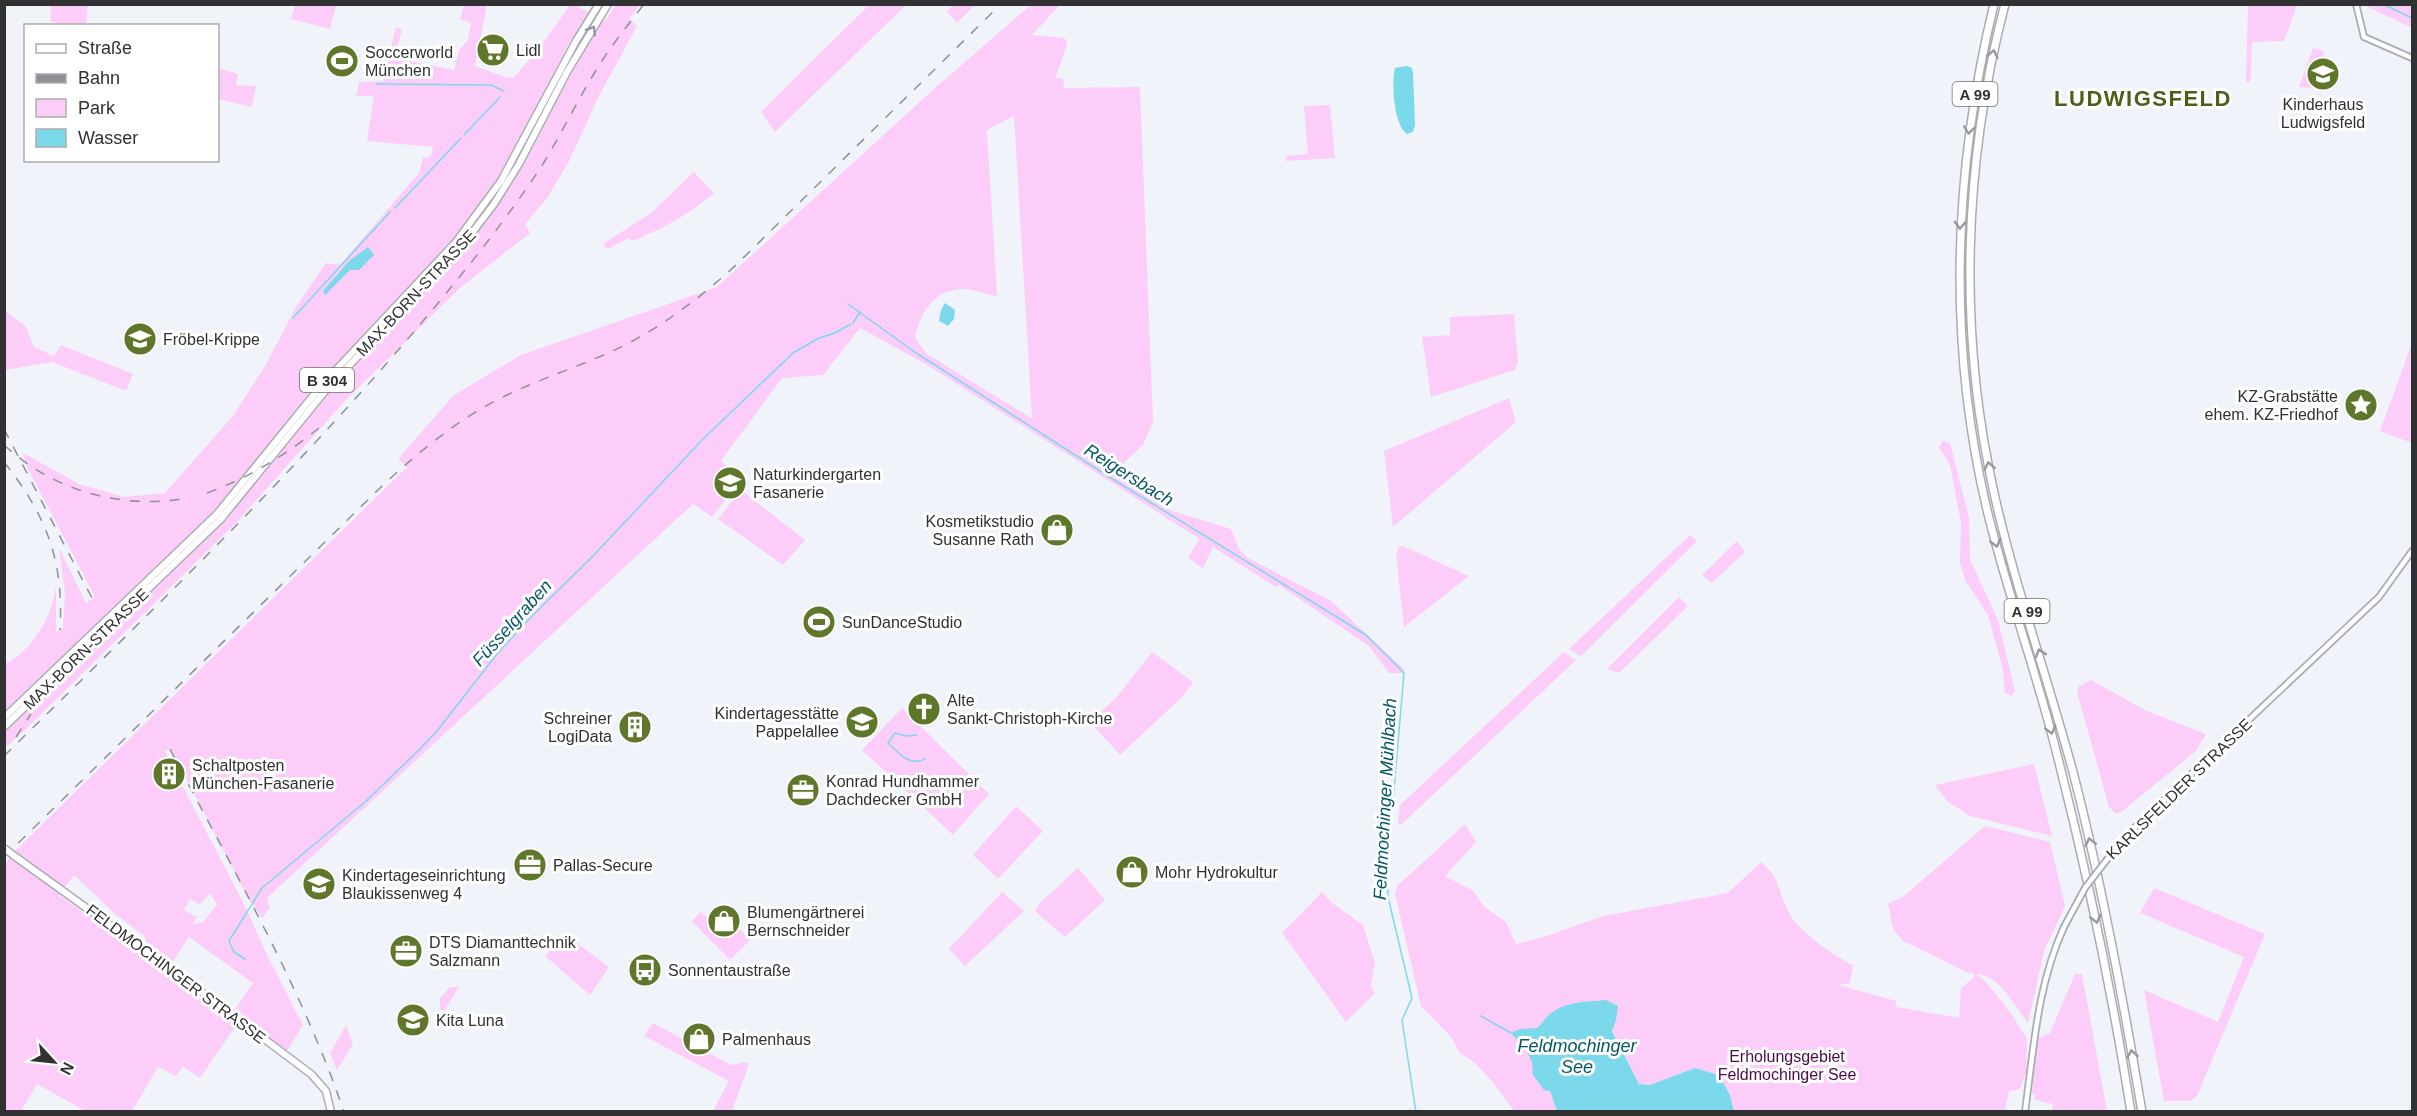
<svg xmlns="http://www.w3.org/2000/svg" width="2417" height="1116" font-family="Helvetica,sans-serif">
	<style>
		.green { fill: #fdcdf9; fill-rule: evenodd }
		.water { fill: #7cd8eb }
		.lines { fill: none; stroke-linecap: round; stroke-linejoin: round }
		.stream { stroke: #7cd8eb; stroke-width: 1.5 }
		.minor-casing { stroke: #aaacb3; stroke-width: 8 }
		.major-casing { stroke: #aaacb3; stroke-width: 9 }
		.highway-casing { stroke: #aaacb3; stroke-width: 10 }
		.minor { stroke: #fff; stroke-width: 4.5 }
		.major { stroke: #fff; stroke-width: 6 }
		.highway { stroke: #fff; stroke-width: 7 }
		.rail { stroke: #8f9095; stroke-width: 1.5; stroke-dasharray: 10 10; stroke-linecap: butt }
		.minor-bridge-casing { stroke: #aaacb3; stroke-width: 8; stroke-linecap: butt }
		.major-bridge-casing { stroke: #aaacb3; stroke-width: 9; stroke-linecap: butt }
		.minor-bridge { stroke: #fff; stroke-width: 4.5 }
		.major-bridge { stroke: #fff; stroke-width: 6 }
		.oneway { stroke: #98989a }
		.labels { text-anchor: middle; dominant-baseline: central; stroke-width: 6; stroke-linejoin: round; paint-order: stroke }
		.shield { fill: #fff; stroke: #6f6f71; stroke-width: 1.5 }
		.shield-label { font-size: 15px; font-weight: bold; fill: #313134 }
		.poi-label { font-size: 16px; fill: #313134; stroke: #fff; text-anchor: start }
		.street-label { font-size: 16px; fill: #313134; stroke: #fff }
		.park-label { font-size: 16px; fill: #4c0b4b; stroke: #fff }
		.water-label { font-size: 18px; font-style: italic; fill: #055966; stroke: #fff }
		.district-label { font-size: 22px; font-weight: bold; letter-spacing: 1.5px; fill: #4a6019; stroke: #fff }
	</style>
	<rect width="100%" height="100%" fill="#f1f3fa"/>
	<!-- green -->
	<path class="green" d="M51 5H88L86 25H62L50 21Z
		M295 5H336L330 29 291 19Z
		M464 5H487L475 66 505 77 513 78 538 50 570 5H579L580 8 590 12 569 43 510 159 485 200 454 240 318 384 214 512 5 714V664C34 648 51 619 56 586V632L63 628 65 593 59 548 86 603 95 597 27 467 23 453 79 484 124 497 165 493 233 416 265 366 296 307 326 263 340 265 419 173 423 158 431 156 433 147 367 141 374 96H356L359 82 383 81 396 27 402 29 395 58 454 70 459 50 468 40 471 23 460 19Z
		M616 5H640L629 19 637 26 599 96 569 161 548 197 525 224 530 233 461 287 344 402 236 523 21 734 5 748V732L223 522 330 392 465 248 509 186 602 19 605 21Z
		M869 5H906L775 132 761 112Z
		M953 5V4L975 5 957 23 947 11Z
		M1031 5H1060L1032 35 1064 38 1067 41C1065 54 1059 67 1055 78L1063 79 1064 88 1140 87 1153 422 1143 445 1112 474 1169 510 1231 529 1239 549 1248 558 1331 601 1405 670 1402 673H1389L1369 646 1279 585 1276 587 1213 547 1203 568 1188 558 1199 539 1206 543 929 366 860 328 823 375 782 378 721 461 741 480 712 517 693 504 267 898 270 908 262 918 248 898 171 749 165 751 181 787H183L243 902 269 959 303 1025 287 1051 234 1011 253 983 189 937 171 964 148 946 144 936 113 912 74 875 59 895 128 944 141 951 237 1024 200 1078 183 1067 176 1076 158 1067 132 1111H85L37 1084 21 1111 5 1112V865L14 852 407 467 398 459 454 395 521 355 717 287 936 87ZM1014 116 1032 418H1031L927 354 915 338C919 315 933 291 959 289 971 288 985 294 997 296L987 130ZM210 893 217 905 203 922 193 924 197 917 184 910 190 899 200 905Z
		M2248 5H2297L2284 41 2252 42 2250 83 2246 82Z
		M2364 5H2406L2412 7V28Z
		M2313 48 2324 51 2321 68 2313 88 2299 87Z
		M218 68 238 74 236 85 256 86 252 107 218 99Z
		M1330 105 1335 158 1286 161V156L1308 154 1304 106Z
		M694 172 714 193C688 215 664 228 633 241L629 238 607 249 603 244 651 213Z
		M4 310 26 327 34 347 54 356 61 345 133 374 126 391 52 362 5 370Z
		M1514 314 1518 361 1515 370 1431 397 1422 337 1450 335V317Z
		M2411 346H2412V443L2380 431Z
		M1509 398 1516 422 1393 527 1384 451Z
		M1942 441 1950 443 1969 518 1970 559 1998 620 2015 691 2012 696 2005 693 2003 670 1988 615 1965 580 1960 563 1961 523 1950 464 1939 448Z
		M741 490 805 540 783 565 718 519Z
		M1690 535 1697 541 1581 656 1569 649Z
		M1737 541 1745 552 1712 583 1702 575Z
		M1403 546 1469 576 1404 627 1396 556 1399 547Z
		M1679 597 1688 606 1619 673 1607 669Z
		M1152 652 1193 682 1183 696 1120 755 1090 722 1117 697Z
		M1564 652 1576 660 1402 824H1398L1400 805Z
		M2091 680 2147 711 2206 734 2196 751 2120 813H2115L2109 807 2077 692 2079 686Z
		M902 708 989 794 953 835 862 750Z
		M2034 764 2052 836 1970 816 1947 801 1935 785Z
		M1016 806 1043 831 998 879 973 855Z
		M1465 824 1476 842 1445 876 1472 890 1485 907 1506 922 1516 944 1547 936 1603 916 1728 893 1761 862C1765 866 1771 871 1774 876 1780 888 1783 903 1790 915 1801 933 1834 956 1853 965L1850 983 1838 985 1896 1001V1007L1959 1018 1961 988 1972 979 1975 974 1969 973 1903 941 1893 929 1888 904 1904 896 1985 826 2050 842 2065 906 2044 951 2028 1023C2016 1007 1999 975 1977 974 1998 993 2012 1015 2027 1038L2026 1072 2020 1089 2009 1091 2005 1111H1734L1730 1095 1719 1075 1695 1068 1650 1085 1639 1084 1612 1030 1614 1025 1550 1091 1557 1111 1515 1112 1490 1079 1476 1064 1459 1052 1451 1037 1421 1006 1395 894 1397 886Z
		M1078 868 1105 900 1065 937 1035 911 1041 902Z
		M2154 888 2265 934 2197 1096 2190 1101H2164L2144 990 2218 1022 2244 957 2140 913Z
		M1002 892 1024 911 965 966 949 949Z
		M1322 892 1332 903 1363 925 1375 963 1371 987 1375 993 1346 1022 1282 933Z
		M701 912 715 926 712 930 716 934 730 920 750 940 730 960 692 921Z
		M577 943 609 967 590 995 545 956 554 945Z
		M2075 974H2082L2107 1111H2052L2053 1104 2035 1100V1095L2032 1094 2036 1039 2050 1033Z
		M450 987H459L444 1011 440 1009V998Z
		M653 1023 731 1065 745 1062 749 1064 732 1111H713L729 1081 644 1036Z
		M346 1025 353 1044 337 1070 330 1053Z"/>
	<!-- water -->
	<path class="water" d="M1407 66 1412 68 1413 72 1415 125 1413 132 1407 134C1394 126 1391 82 1395 68Z
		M368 247 374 255 359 270H350L325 295 323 291 349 261Z
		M945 303 955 310 954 319 948 326 939 321 941 310Z
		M1606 1000 1618 1006 1616 1020 1612 1031 1639 1084 1650 1085 1695 1068 1719 1075 1730 1095 1734 1111H1557L1550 1091 1544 1090 1533 1075 1532 1062 1525 1048 1511 1033 1520 1029 1537 1028C1542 1024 1545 1018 1550 1014 1566 1001 1586 1002 1606 1000Z"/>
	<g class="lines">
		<!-- stream -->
		<path class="stream" d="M2383 4 2412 18
			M376 84 491 85 504 91
			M464 135 500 97
			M395 208 461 138
			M848 304 913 351 1114 480 1366 635 1404 673 1387 870 1388 897 1412 998 1402 1020 1416 1112
			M293 318 390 212
			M853 323 860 312
			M917 735 906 736 895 733 888 743C899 753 909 767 925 759
			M245 959 234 952 229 941 262 888 365 802 418 751 437 731 497 654 528 620 593 556 703 439 793 353 819 338 835 333 851 324
			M1481 1016 1511 1033"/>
		<defs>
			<path id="minor" d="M2356 4 2364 37 2412 58
				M2112 853 2133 829 2379 597 2412 551
				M2025 1112C2034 1047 2037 986 2064 927"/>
			<path id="major" d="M4 718 217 514 321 386 456 242 501 181 576 41 599 4
				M4 727 221 519 326 390 462 246 494 204 519 164 567 72 608 4
				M13 855 171 969 311 1074 326 1091 331 1112"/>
			<path id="highway" d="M1994 4C1953 173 1947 341 1987 510 2006 588 2033 662 2053 739 2085 862 2111 986 2131 1112
				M2005 4C1963 164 1958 332 1994 493 2015 587 2048 679 2073 772 2102 884 2123 998 2142 1112"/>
		</defs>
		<!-- minor casing -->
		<use href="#minor" class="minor-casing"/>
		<!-- major casing -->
		<use href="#major" class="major-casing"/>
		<!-- highway casing -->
		<use href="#highway" class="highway-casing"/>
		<!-- minor -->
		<use href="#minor" class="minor"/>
		<!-- major -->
		<use href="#major" class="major"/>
		<!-- highway -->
		<use href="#highway" class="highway"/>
		<!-- rail -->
		<path class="rail" d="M4 429 92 598
			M4 445C54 491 121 510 187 498
			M4 462C47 516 64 561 60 630
			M207 493C251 477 289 453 325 423
			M16 737 31 714
			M170 749C231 867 301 985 344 1112
			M4 756C173 590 343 427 488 241 507 216 526 190 543 164 563 131 579 97 600 64 613 43 629 24 644 4
			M4 857 379 489C415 455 452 424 495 401 537 379 583 366 625 345 666 324 702 296 736 265L1001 4"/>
		<defs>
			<path id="minor-bridge" d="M2064 927 2085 888 2112 853"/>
			<path id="major-bridge" d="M4 848 13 855"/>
		</defs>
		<!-- minor-bridge casing -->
		<use href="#minor-bridge" class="minor-bridge-casing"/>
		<!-- major-bridge casing -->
		<use href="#major-bridge" class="major-bridge-casing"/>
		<!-- minor-bridge -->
		<use href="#minor-bridge" class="minor-bridge"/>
		<!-- major-bridge -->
		<use href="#major-bridge" class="major-bridge"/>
	</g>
	<!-- one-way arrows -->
	<defs><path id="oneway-chevron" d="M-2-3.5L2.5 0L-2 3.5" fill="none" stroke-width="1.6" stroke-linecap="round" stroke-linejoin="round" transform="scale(1.5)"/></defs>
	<g class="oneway">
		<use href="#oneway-chevron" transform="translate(592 30) rotate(-58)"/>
		<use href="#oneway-chevron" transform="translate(1993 54) rotate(-77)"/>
		<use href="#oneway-chevron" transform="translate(1969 130) rotate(98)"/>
		<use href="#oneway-chevron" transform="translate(1960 225) rotate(92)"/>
		<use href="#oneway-chevron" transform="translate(1989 466) rotate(-101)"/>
		<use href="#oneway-chevron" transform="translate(1996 543) rotate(75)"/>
		<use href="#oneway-chevron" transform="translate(2040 653) rotate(-107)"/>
		<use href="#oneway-chevron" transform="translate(2051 730) rotate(75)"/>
		<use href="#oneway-chevron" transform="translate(2090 842) rotate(-103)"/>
		<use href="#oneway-chevron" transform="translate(2096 919) rotate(77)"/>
		<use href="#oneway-chevron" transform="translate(2132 1054) rotate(-99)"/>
	</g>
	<!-- icons -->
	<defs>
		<symbol id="supermarket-disc" viewBox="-11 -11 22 22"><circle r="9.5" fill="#5e772a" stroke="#fff"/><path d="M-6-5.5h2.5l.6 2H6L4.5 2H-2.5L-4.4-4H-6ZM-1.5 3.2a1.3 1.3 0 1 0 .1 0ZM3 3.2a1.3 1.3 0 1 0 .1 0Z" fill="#fff"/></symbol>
		<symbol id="stadium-disc" viewBox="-11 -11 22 22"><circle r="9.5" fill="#5e772a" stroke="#fff"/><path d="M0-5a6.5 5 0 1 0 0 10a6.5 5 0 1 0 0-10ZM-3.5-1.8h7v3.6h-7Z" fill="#fff"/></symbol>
		<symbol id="school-disc" viewBox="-11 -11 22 22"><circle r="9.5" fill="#5e772a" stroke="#fff"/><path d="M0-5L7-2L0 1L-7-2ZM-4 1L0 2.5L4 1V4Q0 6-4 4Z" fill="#fff"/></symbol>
		<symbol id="sight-disc" viewBox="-11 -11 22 22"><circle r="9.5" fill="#5e772a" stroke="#fff"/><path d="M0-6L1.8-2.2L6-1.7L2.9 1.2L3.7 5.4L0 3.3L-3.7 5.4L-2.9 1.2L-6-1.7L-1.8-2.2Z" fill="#fff"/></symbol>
		<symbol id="shop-disc" viewBox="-11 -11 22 22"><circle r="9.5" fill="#5e772a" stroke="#fff"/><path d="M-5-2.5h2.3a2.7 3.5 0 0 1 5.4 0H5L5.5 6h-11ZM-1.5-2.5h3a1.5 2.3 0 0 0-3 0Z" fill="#fff"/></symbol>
		<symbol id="church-disc" viewBox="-11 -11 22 22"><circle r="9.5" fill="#5e772a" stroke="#fff"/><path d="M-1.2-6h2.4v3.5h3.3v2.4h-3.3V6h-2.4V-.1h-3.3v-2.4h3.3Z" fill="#fff"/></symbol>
		<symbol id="building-disc" viewBox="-11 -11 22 22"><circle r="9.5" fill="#5e772a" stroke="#fff"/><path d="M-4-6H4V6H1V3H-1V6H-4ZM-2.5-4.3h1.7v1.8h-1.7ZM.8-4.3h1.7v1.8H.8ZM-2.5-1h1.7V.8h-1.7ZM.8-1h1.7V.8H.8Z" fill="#fff"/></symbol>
		<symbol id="office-disc" viewBox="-11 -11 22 22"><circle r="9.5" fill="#5e772a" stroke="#fff"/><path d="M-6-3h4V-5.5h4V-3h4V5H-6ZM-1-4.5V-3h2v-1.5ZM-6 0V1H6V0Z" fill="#fff"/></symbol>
		<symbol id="bus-disc" viewBox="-11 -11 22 22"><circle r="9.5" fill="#5e772a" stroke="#fff"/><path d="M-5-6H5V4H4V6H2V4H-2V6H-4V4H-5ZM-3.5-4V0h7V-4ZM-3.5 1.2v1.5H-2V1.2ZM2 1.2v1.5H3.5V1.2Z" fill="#fff"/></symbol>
	</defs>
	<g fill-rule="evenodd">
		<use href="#supermarket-disc" x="474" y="31" width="38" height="38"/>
		<use href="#stadium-disc" x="323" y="42" width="38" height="38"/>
		<use href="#school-disc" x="2304" y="55" width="38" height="38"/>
		<use href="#school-disc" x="121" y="320" width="38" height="38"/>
		<use href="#sight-disc" x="2342" y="386" width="38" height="38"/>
		<use href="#school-disc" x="711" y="464" width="38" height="38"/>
		<use href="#shop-disc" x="1038" y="511" width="38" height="38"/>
		<use href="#stadium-disc" x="800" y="603" width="38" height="38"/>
		<use href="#church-disc" x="905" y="690" width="38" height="38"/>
		<use href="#school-disc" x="843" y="703" width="38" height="38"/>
		<use href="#building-disc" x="616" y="708" width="38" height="38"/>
		<use href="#building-disc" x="150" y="755" width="38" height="38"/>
		<use href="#office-disc" x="784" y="771" width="38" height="38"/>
		<use href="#office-disc" x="511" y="846" width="38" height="38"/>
		<use href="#shop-disc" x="1113" y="853" width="38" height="38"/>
		<use href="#school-disc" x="300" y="865" width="38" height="38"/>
		<use href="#shop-disc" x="705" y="902" width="38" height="38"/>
		<use href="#office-disc" x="387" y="932" width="38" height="38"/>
		<use href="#bus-disc" x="626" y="951" width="38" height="38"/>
		<use href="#school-disc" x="394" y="1001" width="38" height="38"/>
		<use href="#shop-disc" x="680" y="1020" width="38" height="38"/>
	</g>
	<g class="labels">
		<!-- shield labels -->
		<g class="shield">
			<rect x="1952.5" y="82" width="45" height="24" rx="4.5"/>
			<rect x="300" y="368" width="54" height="24" rx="4.5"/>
			<rect x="2004.5" y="599" width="45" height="24" rx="4.5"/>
		</g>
		<g class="shield-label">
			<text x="1975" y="94">A 99</text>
			<text x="327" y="380">B 304</text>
			<text x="2027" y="611">A 99</text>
		</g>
		<!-- poi labels -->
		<g class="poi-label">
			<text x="516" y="50">Lidl</text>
			<text x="365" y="52">Soccerworld<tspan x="365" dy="18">München</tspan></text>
			<text x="2323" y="104" text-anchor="middle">Kinderhaus<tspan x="2323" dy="18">Ludwigsfeld</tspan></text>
			<text x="163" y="339">Fröbel-Krippe</text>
			<text x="2338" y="396" text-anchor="end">KZ-Grabstätte<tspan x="2338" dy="18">ehem. KZ-Friedhof</tspan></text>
			<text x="753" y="474">Naturkindergarten<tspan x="753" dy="18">Fasanerie</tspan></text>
			<text x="1034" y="521" text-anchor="end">Kosmetikstudio<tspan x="1034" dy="18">Susanne Rath</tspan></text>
			<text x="842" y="622">SunDanceStudio</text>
			<text x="947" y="700">Alte<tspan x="947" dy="18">Sankt-Christoph-Kirche</tspan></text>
			<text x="839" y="713" text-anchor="end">Kindertagesstätte<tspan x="839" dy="18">Pappelallee</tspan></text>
			<text x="612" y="718" text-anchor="end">Schreiner<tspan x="612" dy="18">LogiData</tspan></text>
			<text x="192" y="765">Schaltposten<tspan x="192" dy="18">München-Fasanerie</tspan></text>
			<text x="826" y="781">Konrad Hundhammer<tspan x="826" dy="18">Dachdecker GmbH</tspan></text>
			<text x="553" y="865">Pallas-Secure</text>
			<text x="1155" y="872">Mohr Hydrokultur</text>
			<text x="342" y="875">Kindertageseinrichtung<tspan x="342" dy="18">Blaukissenweg 4</tspan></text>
			<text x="747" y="912">Blumengärtnerei<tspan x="747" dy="18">Bernschneider</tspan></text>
			<text x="429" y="942">DTS Diamanttechnik<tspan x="429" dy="18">Salzmann</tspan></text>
			<text x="668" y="970">Sonnentaustraße</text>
			<text x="436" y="1020">Kita Luna</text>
			<text x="722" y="1039">Palmenhaus</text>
		</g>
		<!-- street labels -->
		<g class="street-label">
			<text transform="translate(416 293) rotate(-47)">MAX-BORN-STRASSE</text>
			<text transform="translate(86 649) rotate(-44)">MAX-BORN-STRASSE</text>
			<text transform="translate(2179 789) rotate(-44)">KARLSFELDER STRASSE</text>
			<text transform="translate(176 974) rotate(37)">FELDMOCHINGER STRASSE</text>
		</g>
		<!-- park labels -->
		<g class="park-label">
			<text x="1787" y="1056">Erholungsgebiet<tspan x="1787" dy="18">Feldmochinger See</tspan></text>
		</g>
		<!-- water labels -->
		<g class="water-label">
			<text transform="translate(1129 475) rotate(32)">Reigersbach</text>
			<text transform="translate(512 623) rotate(-48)">Füsselgraben</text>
			<text transform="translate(1385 799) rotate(-87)">Feldmochinger Mühlbach</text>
			<text x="1577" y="1046">Feldmochinger<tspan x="1577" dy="21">See</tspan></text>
		</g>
		<!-- district labels -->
		<g class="district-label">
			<text x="2143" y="98">LUDWIGSFELD</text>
		</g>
	</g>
	<!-- border -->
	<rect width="2417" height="1116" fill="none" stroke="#313134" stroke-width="12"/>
	<!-- legend -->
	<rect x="24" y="24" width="195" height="138" fill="#ffffff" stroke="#adadae" stroke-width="1.5"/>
	<rect x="36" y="44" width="30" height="9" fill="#ffffff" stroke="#adadae" stroke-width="1.5"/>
	<text x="78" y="54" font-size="18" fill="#313134">Straße</text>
	<rect x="36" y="74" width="30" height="9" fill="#8f9095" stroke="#adadae" stroke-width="1.5"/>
	<text x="78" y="84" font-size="18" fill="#313134">Bahn</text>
	<rect x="36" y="99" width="30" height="18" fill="#fdcdf9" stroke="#adadae" stroke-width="1.5"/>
	<text x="78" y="114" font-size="18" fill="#313134">Park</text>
	<rect x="36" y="129" width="30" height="18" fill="#7cd8eb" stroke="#adadae" stroke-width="1.5"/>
	<text x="78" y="144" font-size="18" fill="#313134">Wasser</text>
	<!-- north arrow -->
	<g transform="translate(54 1062) rotate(117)" stroke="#ffffff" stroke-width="4.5" paint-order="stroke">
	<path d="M0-4.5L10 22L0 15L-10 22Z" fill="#313134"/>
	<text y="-9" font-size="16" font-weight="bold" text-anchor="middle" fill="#313134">N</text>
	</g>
</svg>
